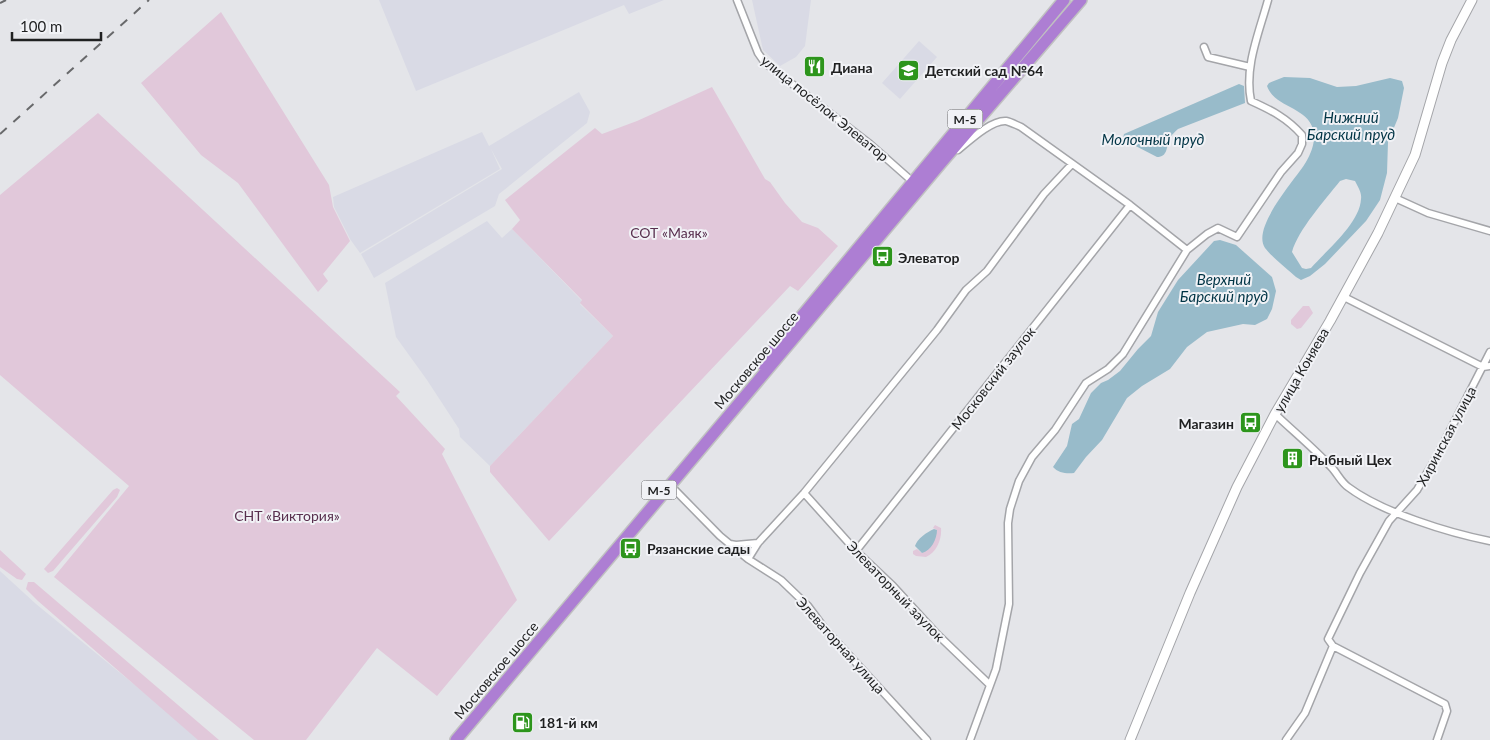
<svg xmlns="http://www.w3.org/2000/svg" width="1490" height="740" font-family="Lato,sans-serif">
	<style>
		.built { fill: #d9dae5 }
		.green { fill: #e1c8da }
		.water { fill: #98bbca; fill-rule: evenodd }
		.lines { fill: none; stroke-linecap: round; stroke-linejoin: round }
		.street-casing { stroke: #a4a5a9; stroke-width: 9 }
		.secondary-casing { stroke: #a4a5a9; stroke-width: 11 }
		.highway-casing { stroke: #c0c1c1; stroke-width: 14 }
		.street { stroke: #fff; stroke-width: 6 }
		.secondary { stroke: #fff; stroke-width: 9 }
		.highway { stroke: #ad7ed3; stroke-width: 11 }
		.rail { stroke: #68696b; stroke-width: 2; stroke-dasharray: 9 9; stroke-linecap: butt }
		.labels { text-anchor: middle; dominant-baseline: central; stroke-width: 4; stroke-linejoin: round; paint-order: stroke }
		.shield { fill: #f1f2f6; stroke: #5e5f61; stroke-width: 1 }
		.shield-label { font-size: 12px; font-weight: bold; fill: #1f2021 }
		.poi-label { font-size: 14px; font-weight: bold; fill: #1f2021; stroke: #f1f2f6; text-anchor: start }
		.street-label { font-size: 14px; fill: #1f2021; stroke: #f1f2f6 }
		.park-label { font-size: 14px; fill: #582f4e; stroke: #f1f2f6 }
		.water-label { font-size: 15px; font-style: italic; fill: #003445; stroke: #f1f2f6 }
	</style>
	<rect width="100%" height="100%" fill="#e4e5e9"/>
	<!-- built -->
	<path class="built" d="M379 0H664L629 14 624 5 416 91Z
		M752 0H811L805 46 796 57 780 66 763 50Z
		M919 41 937 57 900 99 882 83Z
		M579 92 590 112 587 123 499 194 495 206 374 278 361 254 502 169 491 149 500 169 360 253 350 239 334 207 333 197 482 132 489 146Z
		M487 221 502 238 512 229 582 301 580 304 613 336 490 466 460 437 459 429 427 380 396 337 385 283Z
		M0 571 36 604 202 740H0Z"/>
	<!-- green -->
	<path class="green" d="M221 12 329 185 333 207 350 241 323 274 328 281 318 292 238 183 201 155 141 83Z
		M712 87 765 179 770 182 785 203 802 222 818 228 838 246 798 291 790 286 549 541 490 472V466L613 336 580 303 582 300 512 229 520 220 505 200 595 128 602 134 637 121Z
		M98 113 400 392 396 396 445 449 442 454 517 600 437 696 377 648 306 740H254L54 577 129 486 0 375V195Z
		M1303 306H1309L1313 313 1301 328 1297 329 1291 324V320Z
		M117 488 120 490 117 497 53 571 48 573 44 569 113 490Z
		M935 525 941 528C942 539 937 552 926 557L916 556 913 554V551L917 549 922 553 937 530 933 528Z
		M0 550 26 574 22 580 17 579 0 567Z
		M28 582H34L219 740H198L38 601 26 589Z"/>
	<!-- water -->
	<path class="water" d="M1284 77 1310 78 1337 87 1356 86 1390 78 1402 81 1404 88 1398 118 1388 142 1387 173 1380 200 1366 221 1325 264 1310 276 1301 280 1296 277C1287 269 1272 257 1265 248 1251 227 1296 179 1306 162 1312 152 1316 140 1313 129 1307 107 1274 107 1267 86L1269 83ZM1346 179 1355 181C1358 187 1362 193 1361 199 1360 223 1326 251 1311 268L1306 269 1302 268 1292 252C1298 230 1325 200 1340 181Z
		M1239 84 1244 86 1245 103 1178 129C1175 132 1172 134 1170 138 1166 147 1168 157 1157 157L1124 140 1123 138 1124 134Z
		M1220 240 1236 245 1272 277 1276 291 1272 309 1267 319 1255 325 1243 324 1207 332 1187 347 1170 369 1142 386 1127 398 1102 440 1086 457 1074 473C1067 474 1058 473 1053 467L1067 446 1072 424 1079 419 1091 393 1101 383 1108 380 1120 371 1138 349 1151 336 1158 312 1178 280 1214 241Z
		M934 529 937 530C937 539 931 551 922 553L915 546C917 539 927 532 934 529Z"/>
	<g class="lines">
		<defs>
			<path id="street" d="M737 0 758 53 765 63 870 144 913 182
				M1204 47 1208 57 1250 67
				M958 150C969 141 991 120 1006 121 1011 122 1016 125 1021 127L1130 205 1187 250 1207 234 1218 228 1237 237 1281 172 1298 153 1302 144V135C1287 118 1271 110 1251 101 1244 67 1259 33 1268 0
				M1395 198 1428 213 1490 231
				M1344 297 1483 367 1490 366
				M1275 414C1294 432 1316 450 1333 469 1338 475 1342 483 1348 487 1381 512 1449 533 1490 541
				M670 485 720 536 748 559 781 580 808 606 825 629 927 740
				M804 493 856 551 893 586 937 634 990 685
				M730 544 736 545 758 543
				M856 551 1130 205
				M748 559 758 543 804 493 937 330 966 290 987 271 1044 194 1072 164
				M1333 646 1445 704 1447 711 1437 740
				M970 740 996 669 1009 604 1008 523 1010 509 1019 481 1032 457 1055 430 1086 383 1108 369 1123 354 1187 250
				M1286 740 1305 713 1333 646 1328 639 1360 573 1389 521 1417 490 1437 456 1490 352"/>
			<path id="secondary" d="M1130 740 1190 593 1237 487 1275 414 1330 321 1378 233 1415 155 1442 63 1451 40 1472 0"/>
			<path id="highway" d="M762 364 1064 0
				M456 740 941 163 1081 0"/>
		</defs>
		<!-- street casing -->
		<use href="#street" class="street-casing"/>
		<!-- secondary casing -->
		<use href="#secondary" class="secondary-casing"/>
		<!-- highway casing -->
		<use href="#highway" class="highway-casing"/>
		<!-- street -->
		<use href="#street" class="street"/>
		<!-- secondary -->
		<use href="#secondary" class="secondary"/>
		<!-- highway -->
		<use href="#highway" class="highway"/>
		<!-- rail -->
		<path class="rail" d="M0 3 6 0
			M0 134 149 0"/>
	</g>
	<!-- icons -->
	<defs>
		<symbol id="restaurant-square" viewBox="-11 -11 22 22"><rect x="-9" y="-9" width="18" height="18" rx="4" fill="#2d951c" stroke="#f1f2f6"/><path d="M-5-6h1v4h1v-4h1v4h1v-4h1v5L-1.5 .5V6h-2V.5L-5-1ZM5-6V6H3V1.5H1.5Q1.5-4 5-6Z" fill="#fff"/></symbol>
		<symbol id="school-square" viewBox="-11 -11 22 22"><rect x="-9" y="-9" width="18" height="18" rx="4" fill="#2d951c" stroke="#f1f2f6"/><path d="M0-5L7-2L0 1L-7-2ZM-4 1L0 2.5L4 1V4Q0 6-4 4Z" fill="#fff"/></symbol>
		<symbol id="bus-square" viewBox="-11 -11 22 22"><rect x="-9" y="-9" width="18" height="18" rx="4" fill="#2d951c" stroke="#f1f2f6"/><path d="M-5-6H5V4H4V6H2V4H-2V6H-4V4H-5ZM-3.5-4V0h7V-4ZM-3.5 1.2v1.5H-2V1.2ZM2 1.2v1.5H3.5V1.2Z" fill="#fff"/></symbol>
		<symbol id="building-square" viewBox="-11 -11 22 22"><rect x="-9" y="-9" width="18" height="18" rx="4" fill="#2d951c" stroke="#f1f2f6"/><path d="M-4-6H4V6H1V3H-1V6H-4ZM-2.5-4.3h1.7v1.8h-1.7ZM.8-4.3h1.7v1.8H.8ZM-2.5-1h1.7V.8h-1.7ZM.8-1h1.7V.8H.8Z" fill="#fff"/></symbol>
		<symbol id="fuel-square" viewBox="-11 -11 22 22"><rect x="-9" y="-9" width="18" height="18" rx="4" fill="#2d951c" stroke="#f1f2f6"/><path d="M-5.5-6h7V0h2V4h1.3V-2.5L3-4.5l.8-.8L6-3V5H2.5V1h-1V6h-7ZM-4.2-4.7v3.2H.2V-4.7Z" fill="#fff"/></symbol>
	</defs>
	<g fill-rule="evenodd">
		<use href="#restaurant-square" x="802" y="54" width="25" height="25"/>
		<use href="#school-square" x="896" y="58" width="25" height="25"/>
		<use href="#bus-square" x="870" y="244" width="25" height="25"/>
		<use href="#bus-square" x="1238" y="410" width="25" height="25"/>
		<use href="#building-square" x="1280" y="446" width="25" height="25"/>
		<use href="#bus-square" x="618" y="536" width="25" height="25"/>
		<use href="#fuel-square" x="510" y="710" width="25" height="25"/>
	</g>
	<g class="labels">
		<!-- shield labels -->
		<g class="shield">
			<rect x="947.5" y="109.5" width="35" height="19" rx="4"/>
			<rect x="641.5" y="480.5" width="35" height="19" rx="4"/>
		</g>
		<g class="shield-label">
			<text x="965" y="119">М-5</text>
			<text x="659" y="490">М-5</text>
		</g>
		<!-- poi labels -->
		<g class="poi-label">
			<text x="831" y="67">Диана</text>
			<text x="925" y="70">Детский сад №64</text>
			<text x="898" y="257">Элеватор</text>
			<text x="1234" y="423" text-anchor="end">Магазин</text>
			<text x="1309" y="459">Рыбный Цех</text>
			<text x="647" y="548">Рязанские сады</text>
			<text x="539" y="722">181-й км</text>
		</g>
		<!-- street labels -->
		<g class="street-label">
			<text transform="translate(825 108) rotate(39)">улица посёлок Элеватор</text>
			<text transform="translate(756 360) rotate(-50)">Московское шоссе</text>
			<text transform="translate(1301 370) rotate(-60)">улица Коняева</text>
			<text transform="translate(993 378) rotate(-52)">Московский заулок</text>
			<text transform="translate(1446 436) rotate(-62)">Хиринская улица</text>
			<text transform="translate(896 591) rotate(46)">Элеваторный заулок</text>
			<text transform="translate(841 645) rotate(48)">Элеваторная улица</text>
			<text transform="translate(496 670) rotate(-50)">Московское шоссе</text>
		</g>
		<!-- park labels -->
		<g class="park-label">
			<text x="669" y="232">СОТ «Маяк»</text>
			<text x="287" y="515">СНТ «Виктория»</text>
		</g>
		<!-- water labels -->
		<g class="water-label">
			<text x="1351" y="117">Нижний<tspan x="1351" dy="17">Барский пруд</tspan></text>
			<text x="1153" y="139">Молочный пруд</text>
			<text x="1224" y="279">Верхний<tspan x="1224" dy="17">Барский пруд</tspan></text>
		</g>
	</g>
	<!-- scale -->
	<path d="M12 32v8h89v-8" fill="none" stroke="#1f2021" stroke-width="2.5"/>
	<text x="20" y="32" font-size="15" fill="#1f2021" stroke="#f1f2f6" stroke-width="4" paint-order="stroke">100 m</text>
</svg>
